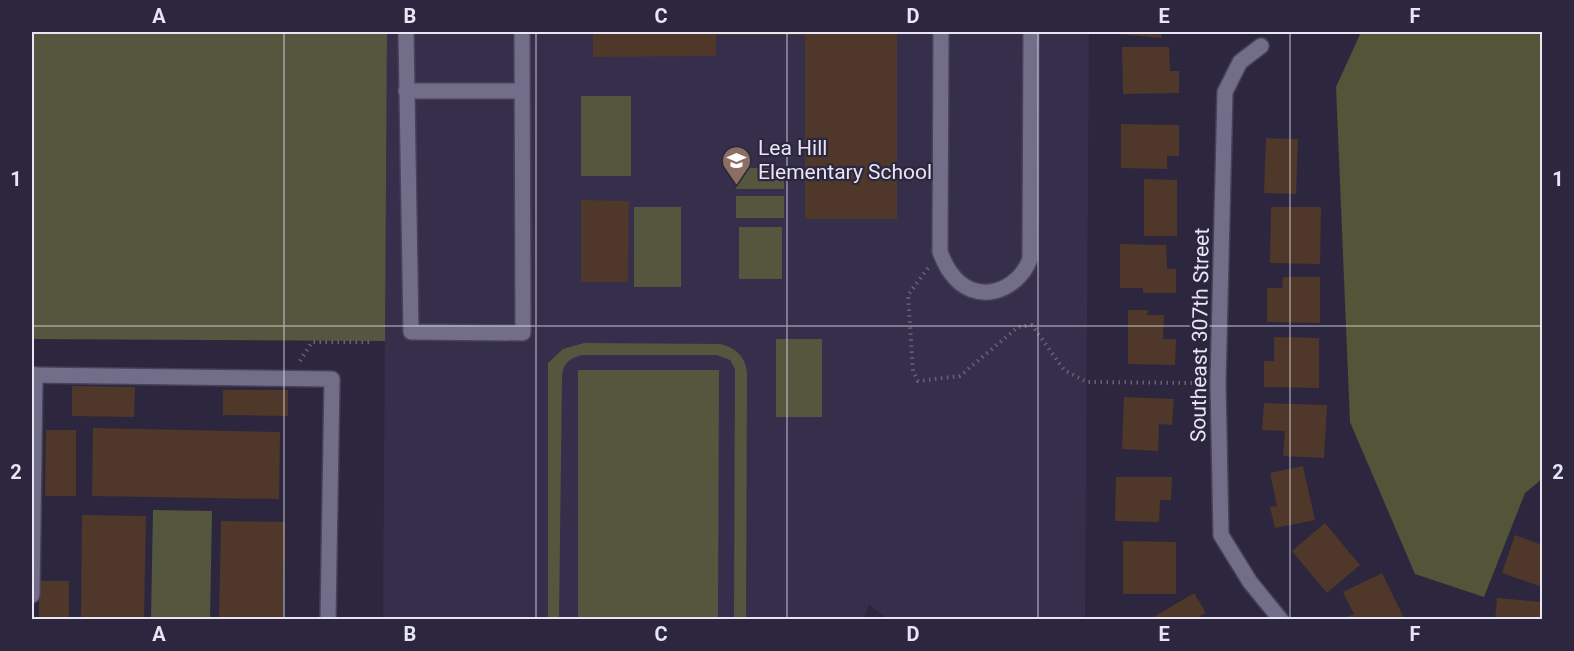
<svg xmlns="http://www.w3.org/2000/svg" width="1574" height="651" font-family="Roboto,sans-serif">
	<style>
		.built { fill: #352f4c }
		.green { fill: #54573d }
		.forest { fill: #525537 }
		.building { fill: #4f3729 }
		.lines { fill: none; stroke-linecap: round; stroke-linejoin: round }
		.minor-casing { stroke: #474256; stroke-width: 18 }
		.path { stroke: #666277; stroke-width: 4; stroke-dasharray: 1.5 4.5; stroke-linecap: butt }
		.minor { stroke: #726d89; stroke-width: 15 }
		.grid { fill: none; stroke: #e8e5f5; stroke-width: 1.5; stroke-opacity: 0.55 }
		.labels { text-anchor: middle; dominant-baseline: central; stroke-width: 4.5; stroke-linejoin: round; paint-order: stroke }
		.poi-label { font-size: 21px; fill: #e8e5f5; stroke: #2c273e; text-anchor: start }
		.street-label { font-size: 21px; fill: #e8e5f5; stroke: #2c273e }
		.neatline { fill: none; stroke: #e8e5f5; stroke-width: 2 }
		.grid-label { font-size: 20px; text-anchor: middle; font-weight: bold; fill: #e8e5f5 }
	</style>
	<rect width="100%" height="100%" fill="#2c273e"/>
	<!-- built -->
	<path class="built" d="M387 32H1089L1085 619H887L869 604 863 620H383Z"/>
	<!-- green -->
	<path class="green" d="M32 32H387L385 341 32 339Z
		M581 96H631V176H581Z
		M736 168H784V189H736Z
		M736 196H784V218H736Z
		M634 207H681V287H634Z
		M739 227H782V279H739Z
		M776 339H822V417H776Z
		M584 343 720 344C735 347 745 356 747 372L746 619H734L735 369 730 360 717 355H582C570 358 563 363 562 376L559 619H548V363L563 349Z
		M578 370H719L718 619H578Z
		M153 510 212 511 210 619H151Z"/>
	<!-- forest -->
	<path class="forest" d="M1361 32H1542V479L1525 493 1484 597 1415 574 1350 422 1336 87Z"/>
	<!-- building -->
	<path class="building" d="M593 32H897V219H805V35H716V56L593 57Z
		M1118 32H1162L1161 38 1118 34Z
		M1122 47H1169L1170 71H1179V93L1123 94Z
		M1121 124 1179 125V156H1167V169L1121 168Z
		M1266 138 1298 139 1296 194 1264 193Z
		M1144 179 1177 180V236H1144Z
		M581 200 629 201 628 282H581Z
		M1271 207H1321L1320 264 1270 263Z
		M1120 244 1166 245 1167 269H1176V293H1143V288H1120Z
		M1283 277H1320V323L1267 322V288H1282Z
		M1128 310H1148L1147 315H1164L1163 339H1176L1175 365 1128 364Z
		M1274 337 1319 338V388L1264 387V361H1274Z
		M72 386 135 387 134 417 72 416Z
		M223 390H288V416L223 415Z
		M1124 397 1174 399 1172 425 1159 424 1158 451 1122 449Z
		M1264 403 1327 405 1324 458 1283 456 1285 431 1262 430Z
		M93 428 280 432 279 499 92 496Z
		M46 430H76V496H45Z
		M1303 466 1315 520 1275 528 1270 507 1277 506 1270 473Z
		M1116 477H1172L1171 500H1160L1159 522 1115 521Z
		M82 515 146 516 144 620H81Z
		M221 521 285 522 283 620H219Z
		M1325 523 1360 565 1327 593 1292 551Z
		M1515 535 1542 545V587L1502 573Z
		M1123 541 1176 542V594H1123Z
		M1382 573 1405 620H1348L1346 617 1354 614 1343 592Z
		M39 581H69V620H39Z
		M1194 593 1206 613 1200 616 1202 620H1153L1152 618Z
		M1497 598 1542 602 1541 620H1495Z"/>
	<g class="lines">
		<defs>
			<path id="minor" d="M406 32 411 332 523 333 522 32
				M941 32 940 252C943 259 946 267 951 273 974 306 1017 293 1030 259L1031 32
				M1261 46 1240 62 1225 92 1218 383 1221 535 1250 582 1281 620
				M406 91H522
				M32 375 332 379 328 620
				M32 595 35 375"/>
		</defs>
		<!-- minor casing -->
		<use href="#minor" class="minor-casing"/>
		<!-- path -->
		<path class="path" d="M928 268 908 295 913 371 918 381 960 376 1018 327 1032 325 1064 370 1087 382 1200 383
			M300 361 312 342H373"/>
		<!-- minor -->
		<use href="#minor" class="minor"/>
	</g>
	<!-- grid -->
	<path class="grid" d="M284 32V620M536 32V620M787 32V620M1038 32V620M1290 32V620M32 326H1542"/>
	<!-- icons -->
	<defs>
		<symbol id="school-pin" viewBox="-11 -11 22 30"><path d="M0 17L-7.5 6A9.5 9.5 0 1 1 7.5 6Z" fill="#8d6e63" stroke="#2c273e"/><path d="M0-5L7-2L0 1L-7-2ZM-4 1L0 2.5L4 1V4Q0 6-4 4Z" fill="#fff"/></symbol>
	</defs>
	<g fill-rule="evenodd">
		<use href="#school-pin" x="720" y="144" width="33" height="45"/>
	</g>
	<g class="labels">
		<!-- poi labels -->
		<g class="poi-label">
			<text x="758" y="148">Lea Hill<tspan x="758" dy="24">Elementary School</tspan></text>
		</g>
		<!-- street labels -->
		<g class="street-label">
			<text transform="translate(1200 335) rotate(-89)">Southeast 307th Street</text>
		</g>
	</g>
	<!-- border -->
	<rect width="1574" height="651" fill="none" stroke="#2c273e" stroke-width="66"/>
	<rect x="33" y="33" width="1508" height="585" class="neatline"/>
	<g class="grid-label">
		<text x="159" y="23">A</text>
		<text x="410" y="23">B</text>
		<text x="661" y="23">C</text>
		<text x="913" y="23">D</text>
		<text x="1164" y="23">E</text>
		<text x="1415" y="23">F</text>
		<text x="16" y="186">1</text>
		<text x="1558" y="186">1</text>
		<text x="16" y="479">2</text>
		<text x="1558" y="479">2</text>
		<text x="159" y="641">A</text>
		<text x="410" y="641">B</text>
		<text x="661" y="641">C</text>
		<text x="913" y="641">D</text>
		<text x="1164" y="641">E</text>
		<text x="1415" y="641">F</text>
	</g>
</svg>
